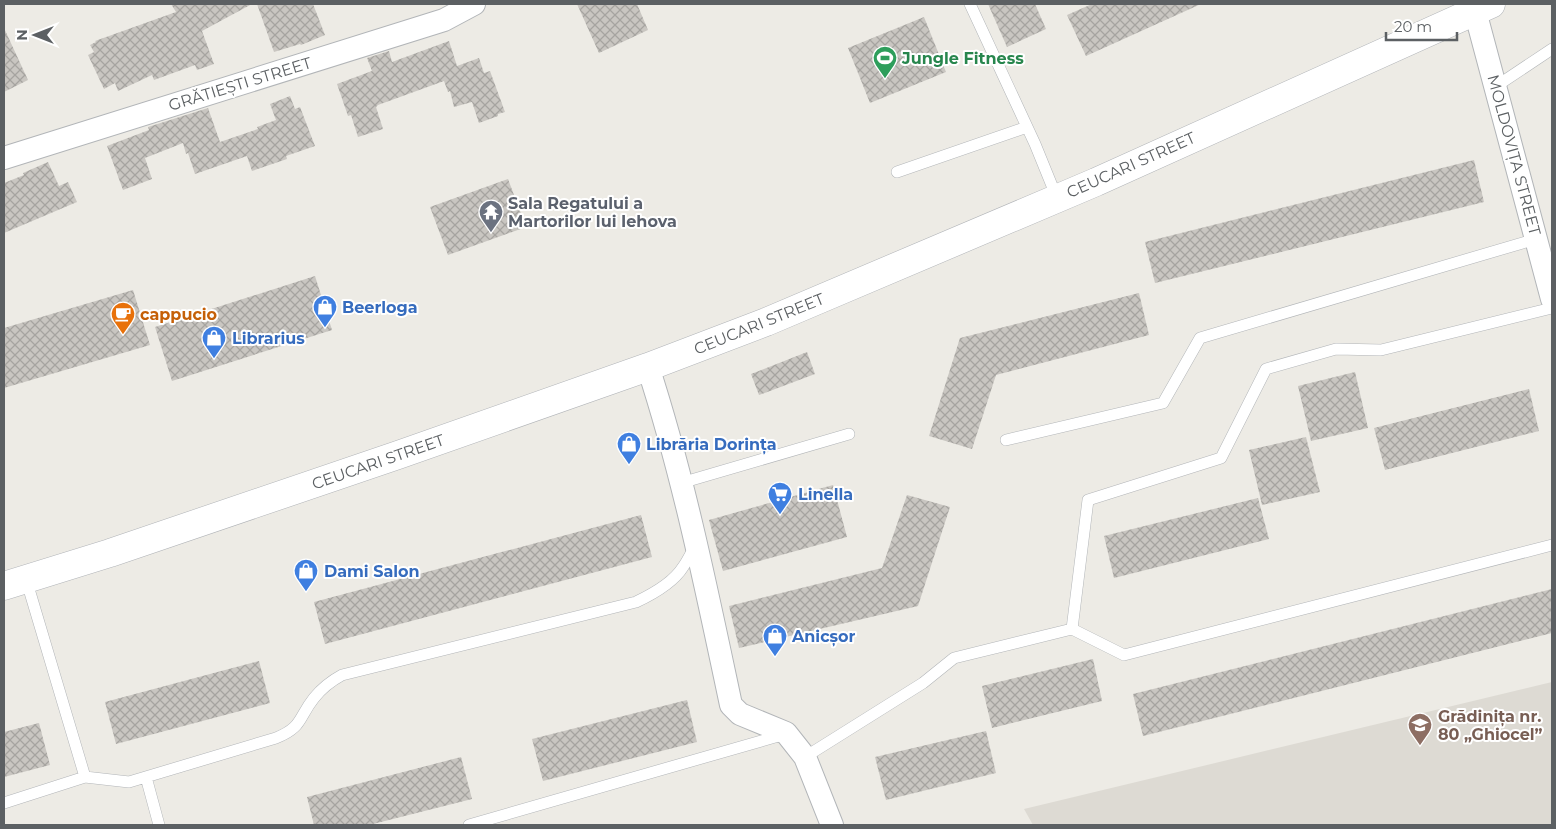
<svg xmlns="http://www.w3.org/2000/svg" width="1556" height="829" font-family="Montserrat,sans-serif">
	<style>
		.education { fill: #dddad3 }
		.building { fill: url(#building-cross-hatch) }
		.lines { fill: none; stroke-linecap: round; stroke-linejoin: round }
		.lane-casing { stroke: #b2b5b8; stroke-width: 12 }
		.street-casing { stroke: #b2b5b8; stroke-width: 24 }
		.secondary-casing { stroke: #b1b4b8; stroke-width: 29 }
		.lane { stroke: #fff; stroke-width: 11 }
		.street { stroke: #fff; stroke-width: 22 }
		.secondary { stroke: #fff; stroke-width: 28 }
		.labels { text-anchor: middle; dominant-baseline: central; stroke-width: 4; stroke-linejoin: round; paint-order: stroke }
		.leisure-label { font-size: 16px; font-weight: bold; fill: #27864d; stroke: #fff; text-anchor: start }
		.street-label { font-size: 16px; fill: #5c6063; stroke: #fff }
		.worship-label { font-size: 16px; font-weight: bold; fill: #5b616d; stroke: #fff; text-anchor: start }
		.shop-label { font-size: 16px; font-weight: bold; fill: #366cbe; stroke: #fff; text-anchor: start }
		.food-label { font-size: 16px; font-weight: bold; fill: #c56008; stroke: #fff; text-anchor: start }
		.education-label { font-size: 16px; font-weight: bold; fill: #785e54; stroke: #fff; text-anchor: start }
	</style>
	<defs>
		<pattern id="building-cross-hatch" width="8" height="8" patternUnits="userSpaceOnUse" patternTransform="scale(1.25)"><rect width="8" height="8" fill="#c9c6c1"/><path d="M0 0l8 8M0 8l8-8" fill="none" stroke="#a6a4a0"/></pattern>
	</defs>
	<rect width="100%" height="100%" fill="#edebe5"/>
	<!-- education -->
	<path class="education" d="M1552 682V825H1033L1024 809Z"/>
	<!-- building -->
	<path class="building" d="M171 4H252L202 31 214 64 197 70 195 65 154 80 152 75 118 91 115 83 104 89 88 55 94 52 90 45 96 42 95 41 176 12Z
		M257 4H313L325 35 301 45 300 44 274 52Z
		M577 4H637L648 30 599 53Z
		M988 4H1035L1046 29 1007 47Z
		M1092 4H1201L1086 56 1067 15Z
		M924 17 946 72 870 103 848 48Z
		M4 28 28 80 4 92Z
		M449 41 457 66 479 58 484 73 490 71 505 112 498 114V116L479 123 472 102 454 107 450 91 448 92 444 81 378 105 376 107 383 129 358 137 351 115 348 116 337 84 372 71 367 58 389 51 392 62Z
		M290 96 295 109 300 107 315 146 286 156 287 159 252 171 247 156 195 174 188 153 186 154 183 143 145 158 152 179 123 190 107 146 149 130 148 127 208 108 220 142 258 129 257 127 276 120 270 104Z
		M1474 160 1484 202 1155 283 1145 242Z
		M48 162 59 186 68 182 77 202 4 233V183L24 175 23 173Z
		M508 179 526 227 448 255 430 207Z
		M315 276 332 330 172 381 155 327Z
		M133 290 150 345 4 388V328Z
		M1139 293 1149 335 996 375 972 449 929 436 960 338Z
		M807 352 815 374 759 395 751 374Z
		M1355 372 1368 428 1311 441 1298 386Z
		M1529 389 1539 431 1385 470 1374 428Z
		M1306 437 1320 492 1262 505 1249 450Z
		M833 485 847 537 723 571 709 520Z
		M907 495 950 507 918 606 739 648 729 606 882 568Z
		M1258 498 1269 539 1114 578 1104 536Z
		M641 515 652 557 325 644 314 602Z
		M1552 589V633L1143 736 1133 694Z
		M1093 659 1102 701 992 728 982 686Z
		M259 661 270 703 116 744 105 702Z
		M687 700 697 742 543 781 532 739Z
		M39 723 50 765 4 777V732Z
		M986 731 996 773 886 800 875 757Z
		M461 757 472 799 369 825H314L307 797Z"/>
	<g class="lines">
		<defs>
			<path id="lane" d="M970 4 1035 144 1057 198
				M1495 87 1552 49
				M897 172 1027 127
				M1006 440 1163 403 1200 338 1536 239
				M681 483 849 434
				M26 579 85 777
				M1072 629 1088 500 1221 458 1266 369 1336 349 1381 350 1552 308
				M805 757 923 683 954 658 1072 629 1124 655 1552 545
				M146 777 159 825
				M4 803 85 777 129 782 276 738C303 727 298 718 314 698 322 688 331 681 342 675L636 602C653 594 673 583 683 567 688 560 691 553 695 546
				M469 825 782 735"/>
			<path id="street" d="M1475 11 1552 299
				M4 158 444 20 474 4
				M648 367C684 478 707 592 731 705L740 714 786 733 805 757 832 825"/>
			<path id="secondary" d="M4 586 110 553 398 455 648 367 766 322 1096 182 1491 4"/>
		</defs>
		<!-- lane casing -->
		<use href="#lane" class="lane-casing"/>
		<!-- street casing -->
		<use href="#street" class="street-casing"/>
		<!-- secondary casing -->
		<use href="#secondary" class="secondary-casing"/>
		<!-- lane -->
		<use href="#lane" class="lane"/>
		<!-- street -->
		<use href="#street" class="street"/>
		<!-- secondary -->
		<use href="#secondary" class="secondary"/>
	</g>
	<!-- icons -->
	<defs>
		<symbol id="stadium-pin" viewBox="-11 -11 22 30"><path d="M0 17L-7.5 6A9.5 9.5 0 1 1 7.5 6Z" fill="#2e9e5b" stroke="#fff"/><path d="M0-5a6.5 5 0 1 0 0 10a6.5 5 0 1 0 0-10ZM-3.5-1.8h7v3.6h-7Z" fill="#fff"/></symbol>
		<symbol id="temple-pin" viewBox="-11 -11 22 30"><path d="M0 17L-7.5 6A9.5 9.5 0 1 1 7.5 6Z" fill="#6b7280" stroke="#fff"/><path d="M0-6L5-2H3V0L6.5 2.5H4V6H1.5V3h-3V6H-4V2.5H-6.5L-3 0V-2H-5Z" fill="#fff"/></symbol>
		<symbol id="shop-pin" viewBox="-11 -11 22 30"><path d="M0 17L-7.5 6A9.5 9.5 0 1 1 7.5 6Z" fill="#3f7fe0" stroke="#fff"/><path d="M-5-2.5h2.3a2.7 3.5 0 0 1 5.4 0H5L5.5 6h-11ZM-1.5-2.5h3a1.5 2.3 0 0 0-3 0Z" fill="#fff"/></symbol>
		<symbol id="cafe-pin" viewBox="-11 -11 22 30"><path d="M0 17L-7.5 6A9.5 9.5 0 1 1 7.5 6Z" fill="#e8710a" stroke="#fff"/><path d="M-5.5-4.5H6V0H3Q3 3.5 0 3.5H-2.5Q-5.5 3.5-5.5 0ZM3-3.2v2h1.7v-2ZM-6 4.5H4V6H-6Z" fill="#fff"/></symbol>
		<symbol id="supermarket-pin" viewBox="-11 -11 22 30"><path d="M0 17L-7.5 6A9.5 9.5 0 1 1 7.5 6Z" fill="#3f7fe0" stroke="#fff"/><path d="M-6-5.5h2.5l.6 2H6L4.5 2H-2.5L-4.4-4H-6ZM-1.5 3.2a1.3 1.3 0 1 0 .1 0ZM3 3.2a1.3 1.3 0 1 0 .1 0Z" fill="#fff"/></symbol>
		<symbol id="school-pin" viewBox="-11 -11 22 30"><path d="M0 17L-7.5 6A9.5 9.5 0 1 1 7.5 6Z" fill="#8d6e63" stroke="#fff"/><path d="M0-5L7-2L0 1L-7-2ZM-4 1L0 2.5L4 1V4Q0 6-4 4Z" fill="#fff"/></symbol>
	</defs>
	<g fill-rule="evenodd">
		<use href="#stadium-pin" x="871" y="44" width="28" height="38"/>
		<use href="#temple-pin" x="477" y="198" width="28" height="38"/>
		<use href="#shop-pin" x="311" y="293" width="28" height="38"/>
		<use href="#cafe-pin" x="109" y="300" width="28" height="38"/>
		<use href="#shop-pin" x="200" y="324" width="28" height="38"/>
		<use href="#shop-pin" x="615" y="430" width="28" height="38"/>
		<use href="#supermarket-pin" x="766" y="480" width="28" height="38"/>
		<use href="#shop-pin" x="292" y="557" width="28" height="38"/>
		<use href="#shop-pin" x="761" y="622" width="28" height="38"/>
		<use href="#school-pin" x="1406" y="711" width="28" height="38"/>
	</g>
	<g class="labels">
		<!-- leisure labels -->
		<g class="leisure-label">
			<text x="902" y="58">Jungle Fitness</text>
		</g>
		<!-- street labels -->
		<g class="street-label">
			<text transform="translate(240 84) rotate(-17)">GRĂTIEȘTI STREET</text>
			<text transform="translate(1514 155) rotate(75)">MOLDOVIȚA STREET</text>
			<text transform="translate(1131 165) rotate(-24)">CEUCARI STREET</text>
			<text transform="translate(759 324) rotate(-22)">CEUCARI STREET</text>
			<text transform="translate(378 462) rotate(-19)">CEUCARI STREET</text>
		</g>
		<!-- worship labels -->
		<g class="worship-label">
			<text x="508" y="203">Sala Regatului a<tspan x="508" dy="18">Martorilor lui Iehova</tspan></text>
		</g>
		<!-- shop labels -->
		<g class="shop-label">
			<text x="342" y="307">Beerloga</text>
			<text x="232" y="338">Librarius</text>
			<text x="646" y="444">Librăria Dorința</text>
			<text x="798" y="494">Linella</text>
			<text x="324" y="571">Dami Salon</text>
			<text x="792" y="636">Anicșor</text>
		</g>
		<!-- food labels -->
		<g class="food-label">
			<text x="140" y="314">cappucio</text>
		</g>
		<!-- education labels -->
		<g class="education-label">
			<text x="1438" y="716">Grădinița nr.<tspan x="1438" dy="18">80 „Ghiocel”</tspan></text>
		</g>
	</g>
	<!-- border -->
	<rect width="1556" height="829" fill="none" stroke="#5c6063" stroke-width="10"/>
	<!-- north arrow -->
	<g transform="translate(35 35) rotate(270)" stroke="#ffffff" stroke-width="4" paint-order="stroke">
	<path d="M0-4L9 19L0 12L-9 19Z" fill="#5c6063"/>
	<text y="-8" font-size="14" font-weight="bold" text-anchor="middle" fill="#5c6063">N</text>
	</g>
	<!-- scale -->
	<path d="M1386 32v8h71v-8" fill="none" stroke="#5c6063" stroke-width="2.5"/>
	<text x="1394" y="32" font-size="15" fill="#5c6063" stroke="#ffffff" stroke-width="4" paint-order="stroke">20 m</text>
</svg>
